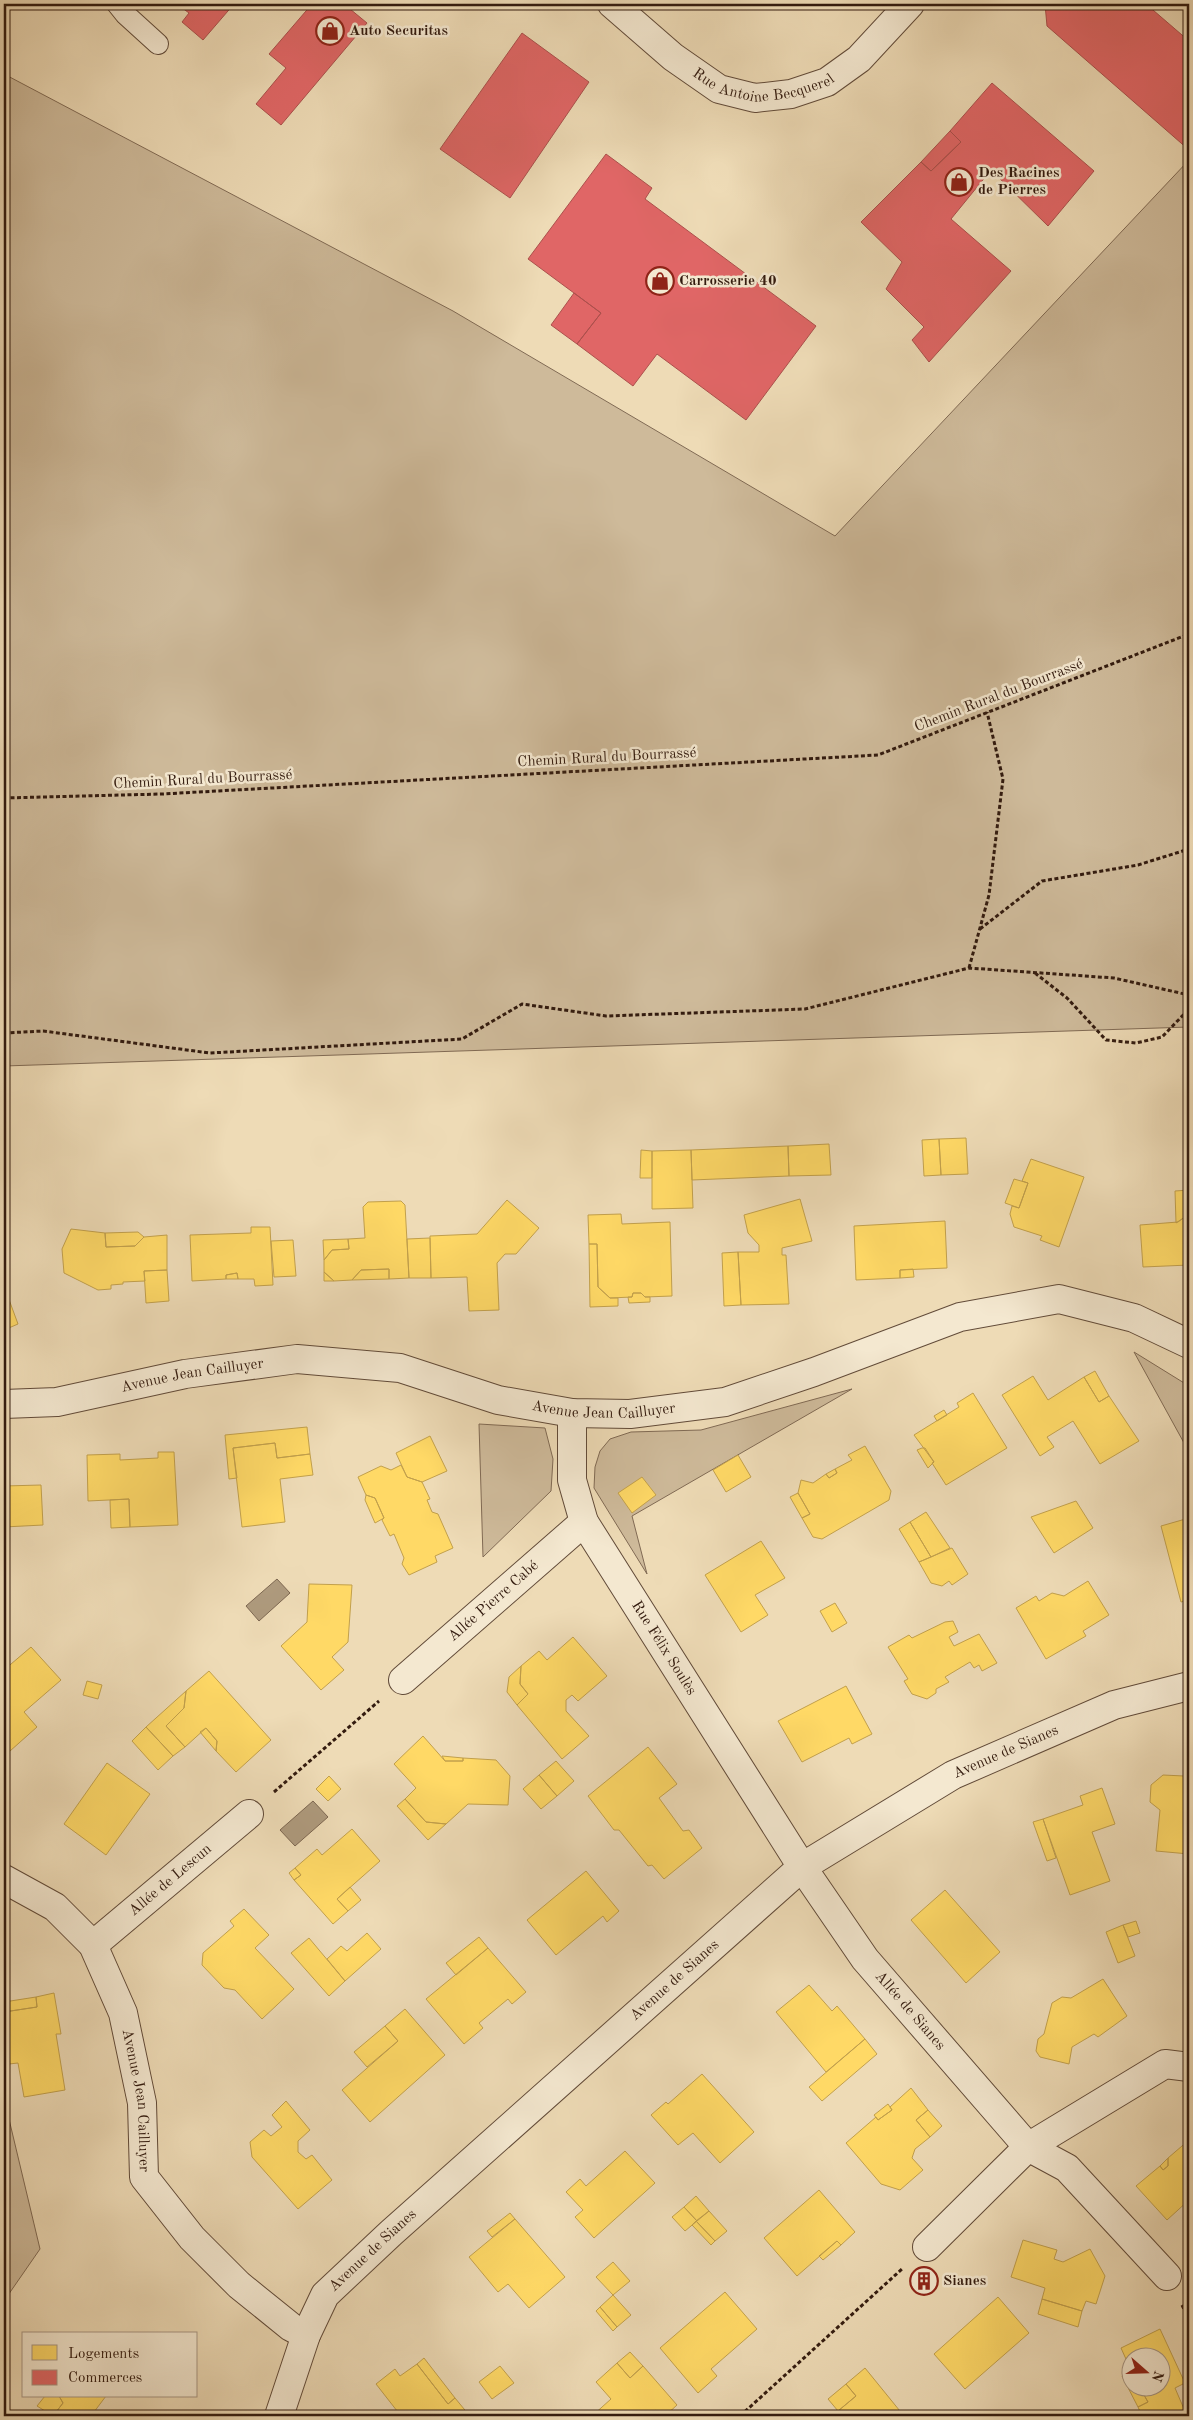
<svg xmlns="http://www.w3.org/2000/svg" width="1193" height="2420" font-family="'Old Standard TT',serif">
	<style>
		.green { fill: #ceba9a; stroke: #806a54 }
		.water { fill: #ae9a7d; stroke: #7d6751 }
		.homes { fill: #ffd966; stroke: #c2a04c }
		.shops { fill: #e06666; stroke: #ac504c }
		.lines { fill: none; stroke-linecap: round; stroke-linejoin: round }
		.service-casing { stroke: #624b39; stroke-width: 22 }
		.minor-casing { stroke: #624b39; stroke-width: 30 }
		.path { stroke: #331b0f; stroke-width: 3; stroke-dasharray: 4 2.5; stroke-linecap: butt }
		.service { stroke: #f4e8d0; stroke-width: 20 }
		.minor { stroke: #f4e8d0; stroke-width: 28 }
		.labels { text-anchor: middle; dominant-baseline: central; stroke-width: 5; stroke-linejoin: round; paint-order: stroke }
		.poi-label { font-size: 15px; font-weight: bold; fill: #331b0f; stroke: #f4e8d0; text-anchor: start }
		.street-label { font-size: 15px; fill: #331b0f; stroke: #f4e8d0 }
	</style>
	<rect width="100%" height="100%" fill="#eedbb6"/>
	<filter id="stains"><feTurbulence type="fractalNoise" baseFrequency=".004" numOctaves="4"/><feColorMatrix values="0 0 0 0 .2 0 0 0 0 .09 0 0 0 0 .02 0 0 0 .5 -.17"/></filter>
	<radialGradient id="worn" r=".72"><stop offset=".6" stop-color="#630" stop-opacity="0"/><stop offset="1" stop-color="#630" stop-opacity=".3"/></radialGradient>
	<!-- green -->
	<path class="green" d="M4 74 453 311 835 536 1189 160V1027L4 1066Z
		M1134 1352 1189 1386V1452Z
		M852 1389 632 1516 647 1574 594 1488 595 1467 600 1451 610 1439 631 1432 701 1430Z
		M479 1424 545 1428 553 1459 551 1491 483 1557Z
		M4 2113 8 2115 40 2249 4 2301Z"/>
	<!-- water -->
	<path class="water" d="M277 1579 290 1593 259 1621 246 1606Z
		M313 1801 328 1817 295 1846 280 1830Z"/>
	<!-- homes -->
	<path class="homes" d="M966 1138 968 1174 941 1175 939 1139Z
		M939 1139 941 1175 924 1176 922 1140Z
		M829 1144 831 1175 789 1176 788 1146Z
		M788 1146 789 1176 692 1180 691 1150Z
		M641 1150 652 1151V1178H640Z
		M691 1150 693 1208 652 1209V1151Z
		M1031 1159 1084 1177 1059 1247 1040 1240 1042 1236 1014 1227 1010 1214 1012 1206 1019 1208 1028 1183 1022 1181Z
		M1014 1179 1028 1183 1019 1208 1005 1203Z
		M1189 1190V1214L1176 1223 1175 1191Z
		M800 1199 812 1241 782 1248V1255H786L789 1304 741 1305 738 1252H759V1245L748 1233 744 1215Z
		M507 1200 539 1228 516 1254H505L497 1263 499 1310 469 1311 467 1277 431 1278 430 1236 477 1234Z
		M401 1201 405 1205 409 1278 389 1279V1269L361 1270 352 1280 334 1281 324 1272V1260L332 1250 349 1249 348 1239 365 1238 363 1207 368 1202Z
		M621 1214 622 1224 670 1222 672 1296 645 1297 641 1293H633L632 1297 610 1298 598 1287 597 1244H589L588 1215Z
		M1189 1214V1265L1143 1267 1140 1225 1178 1222Z
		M945 1221 947 1268 900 1270V1278L856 1280 854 1226Z
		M251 1227H270L273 1285 255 1286 254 1279H238L237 1273 226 1275V1279L192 1281 190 1235 251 1233Z
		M71 1229 105 1233 106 1247 135 1246 144 1237 167 1235V1270L144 1271 145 1281 123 1282V1284L111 1285V1289L98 1290 64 1273 62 1249Z
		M138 1232 144 1237 135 1246 106 1247 105 1233Z
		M430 1238 431 1278H409L407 1239Z
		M348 1239 349 1249 332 1250 324 1260 323 1240Z
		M293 1240 296 1276 274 1277 271 1241Z
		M589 1244H597L598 1287 610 1298H618V1306L590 1307Z
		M738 1252 741 1305 724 1306 722 1253Z
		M389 1269V1279L352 1280 361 1270Z
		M913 1269 914 1277 900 1278V1270Z
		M167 1270 169 1301 146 1303 144 1271Z
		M324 1272 334 1281H324Z
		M237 1273 238 1279H226V1275Z
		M4 1286 18 1324 4 1330Z
		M633 1293H641L645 1297H650V1302L629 1303 628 1297H632Z
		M1095 1371 1109 1396 1099 1402 1084 1377Z
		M1033 1376 1048 1400 1084 1377 1099 1402 1109 1396 1139 1441 1100 1464 1073 1421 1047 1437 1054 1447 1040 1456 1002 1395Z
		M973 1393 1007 1448 946 1485 932 1463 934 1462 914 1435 959 1407 957 1403Z
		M944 1410 947 1415 937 1421 934 1416Z
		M307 1427 310 1454 277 1458 275 1443 233 1448 237 1478 229 1479 225 1435Z
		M430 1436 447 1471 422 1482 407 1477 396 1453Z
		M275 1443 277 1458 310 1454 313 1475 280 1479 285 1522 242 1527 233 1448Z
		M865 1446 891 1491 889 1500 822 1539 813 1537 802 1518 810 1514 798 1493 801 1480 813 1483 826 1474 829 1478 837 1473 835 1469 852 1460 848 1455Z
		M922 1448H925L934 1462 928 1468 917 1450Z
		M158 1452H174L178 1525 130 1527 129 1499 88 1501 87 1455 120 1454V1460L158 1458Z
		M738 1455 751 1477 726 1492 713 1470Z
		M401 1465 407 1477 422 1482 430 1499 427 1500 432 1512 438 1514 453 1548 435 1556 437 1562 409 1575 402 1564 404 1558 394 1534 390 1536 382 1520 384 1518 375 1498 366 1495 358 1477 381 1466 391 1470Z
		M835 1469 837 1473 829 1478 826 1474Z
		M642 1477 656 1495 632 1513 618 1493Z
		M41 1485 43 1525 4 1527V1486Z
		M798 1493 810 1514 802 1518 790 1497Z
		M366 1495 375 1498 384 1518 375 1523 365 1500Z
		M129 1499 130 1527 111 1528 110 1500Z
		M1076 1501 1093 1528 1054 1553 1031 1517Z
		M926 1512 950 1548 931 1557 910 1522Z
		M1189 1518V1600L1181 1602 1161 1526Z
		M910 1522 931 1557 919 1562 899 1529Z
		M761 1541 785 1578 755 1595 768 1615 741 1632 705 1575Z
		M952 1548 968 1574 952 1585 949 1581 942 1586 931 1583 919 1562Z
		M1088 1581 1109 1615 1083 1631 1086 1636 1046 1659 1016 1608 1036 1596 1039 1601 1052 1593 1064 1596Z
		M309 1584 352 1585 348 1642 332 1657 344 1670 321 1690 281 1646 307 1622Z
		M835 1603 847 1623 832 1632 820 1611Z
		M953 1621 958 1632 949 1637 954 1646 979 1634 997 1663 982 1671 979 1665 974 1668 970 1662 945 1677 949 1682 936 1689V1693L927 1699 912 1694 904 1681 908 1679 888 1647 909 1635 912 1638 945 1622Z
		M573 1637 607 1676 578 1701 572 1695 566 1700V1711L589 1736 562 1759 517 1705 528 1694 520 1684 521 1666 539 1651 547 1660Z
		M31 1647 61 1680 24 1712 37 1727 10 1751 4 1744V1670Z
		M521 1666 520 1684 528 1694 517 1705 507 1692 509 1677Z
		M209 1671 271 1740 236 1772 216 1751 217 1741 206 1728 185 1747 166 1726 184 1708 186 1691Z
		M87 1681 102 1685 98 1699 83 1695Z
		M846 1686 872 1734 852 1744 849 1738 802 1762 778 1721Z
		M186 1691 184 1708 166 1726 185 1747 173 1756 146 1727Z
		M146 1727 173 1756 158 1770 132 1741Z
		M206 1728 217 1741 216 1751 200 1732Z
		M423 1736 445 1761H463V1758L496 1760 510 1776 508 1805 468 1804 446 1824 426 1822 405 1799 416 1788 394 1764Z
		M648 1747 677 1784 659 1798 683 1831 689 1830 702 1848 664 1879 652 1865 648 1866 619 1830H614L588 1796Z
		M442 1756 463 1758V1761H445Z
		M556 1761 574 1781 557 1796 539 1775Z
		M107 1763 150 1794 106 1855 64 1824Z
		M1186 1767H1189V1854L1156 1851 1160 1810 1150 1802 1151 1785 1163 1775 1184 1776Z
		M539 1775 557 1796 541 1809 523 1789Z
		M329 1776 341 1789 328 1801 316 1789Z
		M1102 1788 1115 1824 1092 1832 1110 1881 1070 1895 1043 1819 1083 1805 1080 1796Z
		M405 1799 426 1822 446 1824 428 1840 397 1806Z
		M1043 1819 1056 1858 1047 1861 1033 1822Z
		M352 1829 380 1861 337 1899 348 1911 333 1924 294 1880 301 1875 295 1868 317 1849 322 1855Z
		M295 1868 301 1875 294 1880 289 1873Z
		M586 1871 619 1911 607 1922 603 1916 556 1955 527 1920Z
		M350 1887 361 1900 348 1911 337 1899Z
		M945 1890 1000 1952 966 1983 911 1920Z
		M244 1909 269 1935 255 1948 294 1989 262 2019 235 1990 224 1988 202 1965 203 1953 234 1926 230 1921Z
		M1136 1921 1140 1933 1128 1937 1123 1925Z
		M1123 1925 1135 1956 1118 1963 1106 1932Z
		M367 1933 381 1949 345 1981 327 1959 341 1946 347 1951Z
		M479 1937 488 1948 456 1975 446 1963Z
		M309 1938 345 1981 329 1996 291 1953Z
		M488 1948 526 1992 512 2004 508 1999 479 2023 483 2028 464 2044 426 1999Z
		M1103 1979 1127 2016 1098 2037 1094 2034 1072 2047 1069 2064 1040 2057 1036 2051 1038 2039 1044 2034 1052 2003 1062 1997 1071 1998Z
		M809 1985 832 2011 837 2006 865 2039 826 2072 776 2012Z
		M54 1993 61 2034H56L65 2090 24 2097 18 2063 9 2064 4 2031V2012L37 2007 36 1997Z
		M36 1997 37 2007 4 2012V2002Z
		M405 2009 445 2055 370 2122 342 2090 398 2041 385 2026Z
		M385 2026 398 2041 367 2067 354 2052Z
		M4 2031 9 2064 4 2065Z
		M865 2039 877 2054 822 2101 809 2087Z
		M702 2074 754 2132 720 2163 693 2133 678 2145 651 2115 666 2102 668 2104Z
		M911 2088 928 2110 916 2120 930 2137 915 2149 912 2158 923 2170 900 2190 881 2184 846 2143 876 2117 878 2120 892 2110 890 2107Z
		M286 2101 310 2130 298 2141V2152L306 2159 312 2155 332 2180 298 2209 252 2157 250 2142 264 2130 271 2136 282 2127 272 2115Z
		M888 2104 892 2110 878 2120 874 2115Z
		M928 2110 942 2126 930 2137 916 2120Z
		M1189 2140V2200L1167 2220 1136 2186 1160 2166 1163 2170 1168 2166V2158Z
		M625 2151 655 2183 594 2238 575 2217 583 2210 566 2192 580 2179 586 2186Z
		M1168 2158V2166L1163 2170 1160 2166Z
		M819 2190 855 2232 841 2245 837 2241 797 2276 764 2238Z
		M696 2196 709 2211 697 2221 684 2207Z
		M684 2207 697 2221 685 2231 672 2217Z
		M709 2211 727 2231 715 2241 696 2221Z
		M510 2213 515 2219 492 2237 487 2231Z
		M515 2219 565 2277 529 2308 508 2284 498 2292 469 2257Z
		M696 2221 715 2241 711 2245 692 2225Z
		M1023 2240 1057 2250 1054 2259 1063 2262 1090 2249 1105 2276 1096 2304 1086 2301 1082 2311 1042 2299 1045 2288 1011 2277Z
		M837 2241 841 2245 823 2260 819 2256Z
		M613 2262 630 2281 613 2295 596 2277Z
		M925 2272 934 2281 923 2290 914 2280Z
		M725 2292 757 2329 711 2369 717 2376 698 2393 660 2348Z
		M613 2295 631 2315 617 2327 600 2307Z
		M998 2297 1029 2333 965 2389 934 2354Z
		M1042 2299 1082 2311 1078 2327 1038 2314Z
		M600 2307 617 2327 613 2331 596 2311Z
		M1160 2329 1185 2383 1175 2388 1187 2416H1142L1138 2407 1148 2402 1140 2388H1160V2358H1130V2368L1121 2348Z
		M630 2352 643 2366 630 2378 617 2363Z
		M424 2358 455 2398 448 2404 417 2364Z
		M617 2363 630 2378 643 2366 677 2405 665 2416H662L656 2410 649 2416H592L611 2399 596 2382Z
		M417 2364 448 2404 455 2398 469 2415 401 2416 376 2384 395 2369 400 2376Z
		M500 2366 514 2383 492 2399 479 2382Z
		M865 2368 904 2416H832L856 2396 846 2384Z
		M1130 2371V2388H1140L1148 2402 1138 2407 1122 2376Z
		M846 2384 856 2396 838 2411 828 2399Z
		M45 2396H59L63 2403 53 2416 37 2406Z
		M59 2396H106L91 2416H53L63 2403Z"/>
	<!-- shops -->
	<path class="shops" d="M177 4H234L203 40 182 22 189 13Z
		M312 4H344L367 23 281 125 256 104 286 68 269 54Z
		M1045 4H1146L1189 41V150L1047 26Z
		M522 33 589 82 510 198 440 149Z
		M992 83 1094 171 1048 226 991 170 951 219 1011 271 929 362 912 340 924 327 886 289 902 262 861 222 921 162 931 171 961 142 950 131Z
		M950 131 961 142 931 171 921 162Z
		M606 154 652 188 645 199 816 326 746 420 657 354 633 386 577 344 601 313 528 259Z
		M574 293 601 313 577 344 551 325Z"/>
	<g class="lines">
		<defs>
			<path id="service" d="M117 4 125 14 158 44"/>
			<g id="minor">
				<path id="s1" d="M612 4 673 57 719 89 755 98 791 94 827 82 859 59 910 4"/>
				<path id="s2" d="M4 1404 57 1402 185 1374 297 1359 400 1368 498 1400 572 1413 630 1414 725 1402 814 1372 960 1317 1059 1299 1134 1318 1189 1344"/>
				<path id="s3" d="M572 1413V1480L584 1522 802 1867 865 1959 1028 2147 1067 2168 1167 2276"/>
				<path id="s4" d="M403 1680 584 1522"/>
				<path id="s5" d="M4 1879 55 1907 93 1945 123 2013 142 2103 144 2177 192 2238 239 2285 291 2327 306 2335"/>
				<path id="s6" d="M93 1945 249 1814"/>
				<path d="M927 2247 1028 2147 1165 2064 1189 2067"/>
				<path id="s7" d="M279 2416 306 2335 325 2295 391 2233 802 1867 953 1775 1114 1705 1189 1686"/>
			</g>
		</defs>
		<!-- service casing -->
		<use href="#service" class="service-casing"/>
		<!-- minor casing -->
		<use href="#minor" class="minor-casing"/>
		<!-- path -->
		<path class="path" d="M4 798 162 794 878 755 1189 634
			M980 929 1042 881 1138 865 1189 849
			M969 968 989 895 1003 779 987 712
			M1035 973 1067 998 1106 1040 1136 1043 1162 1037 1189 1009
			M4 1033 43 1031 210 1053 462 1039 522 1004 606 1016 805 1009 969 968 1114 978 1189 995
			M274 1792 379 1701
			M1182 2305 1189 2320
			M740 2416 902 2269"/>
		<!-- service -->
		<use href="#service" class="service"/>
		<!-- minor -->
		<use href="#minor" class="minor"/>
	</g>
	<!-- icons -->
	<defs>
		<symbol id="shop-ring" viewBox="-11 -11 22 22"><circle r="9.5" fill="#f4e8d0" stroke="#8f2418" stroke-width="1.5"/><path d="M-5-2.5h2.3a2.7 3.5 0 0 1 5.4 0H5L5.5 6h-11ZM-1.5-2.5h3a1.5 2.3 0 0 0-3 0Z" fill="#8f2418"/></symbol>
		<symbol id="building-ring" viewBox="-11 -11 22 22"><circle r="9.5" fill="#f4e8d0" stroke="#8f2418" stroke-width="1.5"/><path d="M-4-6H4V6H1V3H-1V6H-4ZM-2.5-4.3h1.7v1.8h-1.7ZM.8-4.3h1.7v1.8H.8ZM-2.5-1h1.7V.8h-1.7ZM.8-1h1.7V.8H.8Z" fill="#8f2418"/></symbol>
	</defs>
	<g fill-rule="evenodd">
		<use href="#shop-ring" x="314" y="15" width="32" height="32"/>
		<use href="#shop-ring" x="943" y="166" width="32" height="32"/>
		<use href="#shop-ring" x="644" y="265" width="32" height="32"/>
		<use href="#building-ring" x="908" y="2265" width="32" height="32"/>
	</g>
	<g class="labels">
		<!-- poi labels -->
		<g class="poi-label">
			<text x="349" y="31">Auto Securitas</text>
			<text x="978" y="173">Des Racines<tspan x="978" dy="17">de Pierres</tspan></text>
			<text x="679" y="281">Carrosserie 40</text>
			<text x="943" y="2281">Sianes</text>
		</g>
		<!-- street labels -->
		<g class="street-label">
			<text stroke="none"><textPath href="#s1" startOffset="181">Rue Antoine Becquerel</textPath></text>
			<text transform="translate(999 696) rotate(-21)">Chemin Rural du Bourrassé</text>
			<text transform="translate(607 758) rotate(-3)">Chemin Rural du Bourrassé</text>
			<text transform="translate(203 780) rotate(-3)">Chemin Rural du Bourrassé</text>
			<text stroke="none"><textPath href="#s2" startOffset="191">Avenue Jean Cailluyer</textPath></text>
			<text stroke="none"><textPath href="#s2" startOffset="610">Avenue Jean Cailluyer</textPath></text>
			<text stroke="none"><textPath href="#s4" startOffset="120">Allée Pierre Cabé</textPath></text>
			<text stroke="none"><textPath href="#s3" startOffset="260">Rue Félix Soulès</textPath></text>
			<text stroke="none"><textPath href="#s7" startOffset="1005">Avenue de Sianes</textPath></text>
			<text stroke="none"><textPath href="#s6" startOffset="101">Allée de Lescun</textPath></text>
			<text stroke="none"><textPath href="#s7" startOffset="600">Avenue de Sianes</textPath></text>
			<text stroke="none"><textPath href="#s3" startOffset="699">Allée de Sianes</textPath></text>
			<text stroke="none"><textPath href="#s5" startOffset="275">Avenue Jean Cailluyer</textPath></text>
			<text stroke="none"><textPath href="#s7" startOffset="195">Avenue de Sianes</textPath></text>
		</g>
	</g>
	<!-- margin -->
	<rect width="1193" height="2420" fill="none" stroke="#eedbb6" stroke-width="20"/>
	<rect x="5" y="5" width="1183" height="2410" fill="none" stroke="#331b0f" stroke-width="2.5"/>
	<rect x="10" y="10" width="1173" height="2400" fill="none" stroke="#331b0f"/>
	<!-- legend -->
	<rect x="22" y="2332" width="175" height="65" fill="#f4e8d0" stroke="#a79683"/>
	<rect x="32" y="2345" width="25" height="15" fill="#ffd966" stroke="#a79683"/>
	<text x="68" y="2358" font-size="15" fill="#331b0f">Logements</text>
	<rect x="32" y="2370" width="25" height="15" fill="#e06666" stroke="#a79683"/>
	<text x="68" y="2382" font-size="15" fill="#331b0f">Commerces</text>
	<!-- north arrow -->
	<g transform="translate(1146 2372) rotate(110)"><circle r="24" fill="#f4e8d0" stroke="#a79683"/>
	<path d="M0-4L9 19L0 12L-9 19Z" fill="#8f2418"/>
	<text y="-8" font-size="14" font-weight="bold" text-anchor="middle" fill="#331b0f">N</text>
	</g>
	<rect width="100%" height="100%" filter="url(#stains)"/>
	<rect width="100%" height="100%" fill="url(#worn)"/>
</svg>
